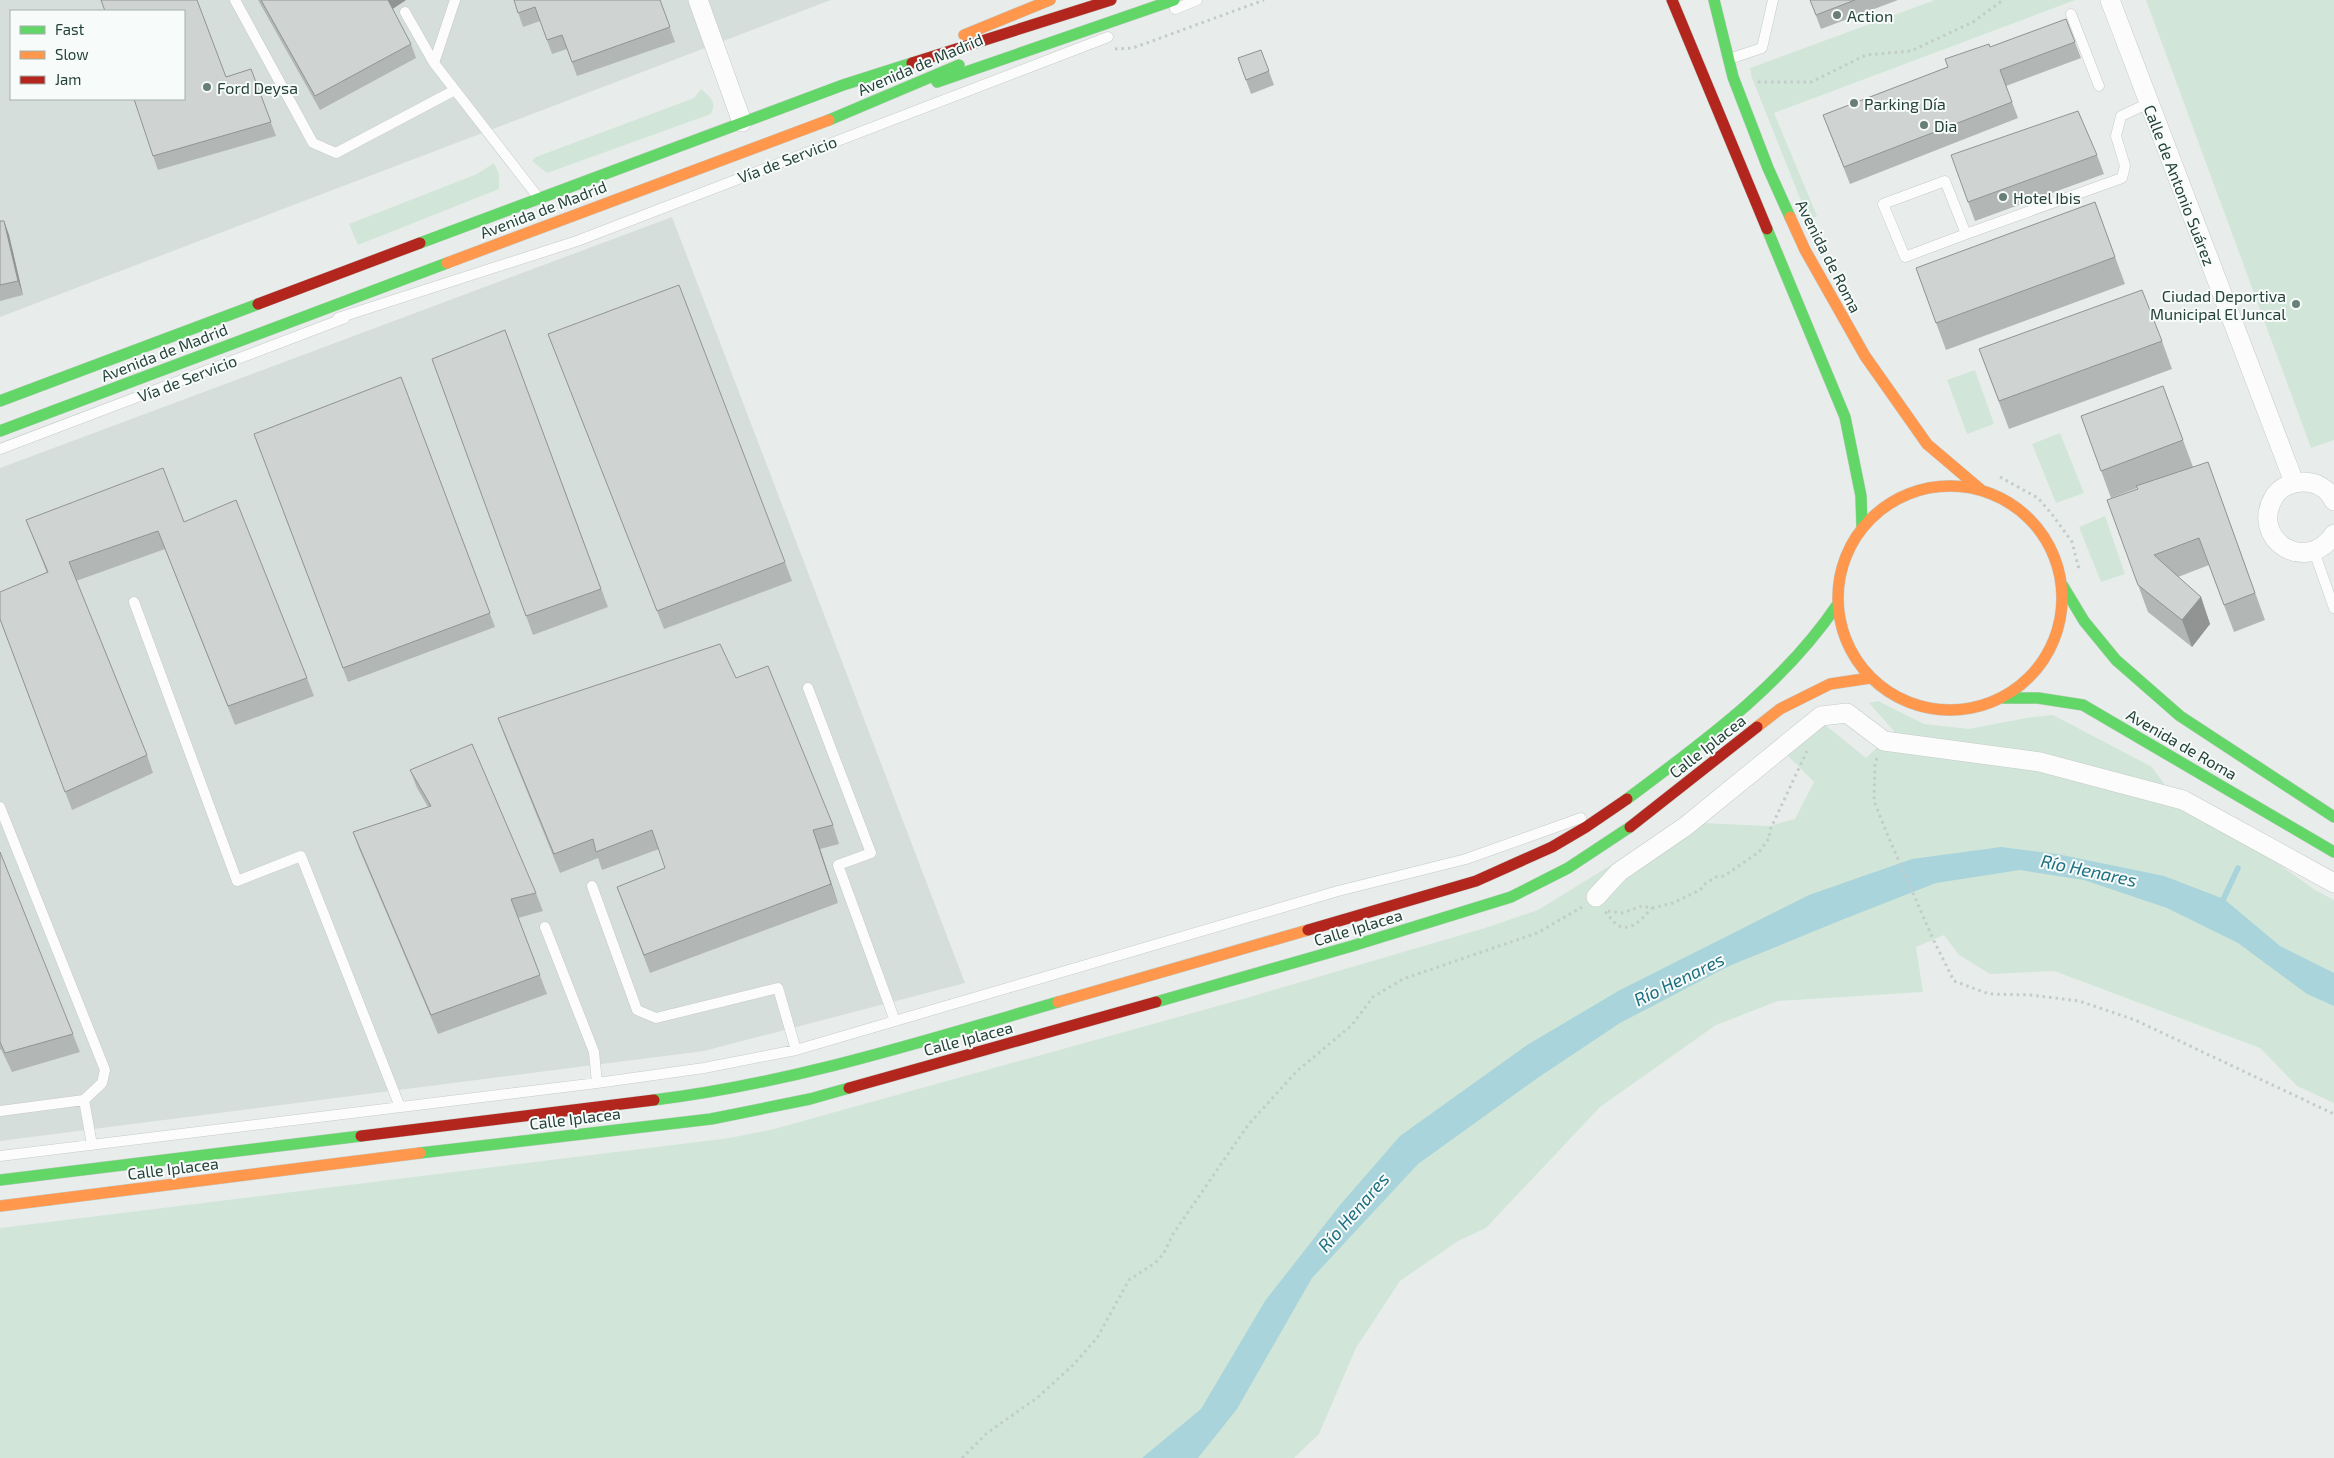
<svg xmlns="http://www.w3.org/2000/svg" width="2334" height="1458" font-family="'Exo 2',sans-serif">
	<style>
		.built { fill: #d6dedb; fill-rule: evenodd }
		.green { fill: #d1e6d8 }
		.water { fill: #a9d4db }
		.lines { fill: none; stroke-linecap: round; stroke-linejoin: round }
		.stream { stroke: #a9d4db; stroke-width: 5.5 }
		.lane-casing { stroke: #c5cac8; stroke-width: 11 }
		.street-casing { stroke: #c5cac8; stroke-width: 20 }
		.fast-casing { stroke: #c3cbc8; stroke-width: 12 }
		.slow-casing { stroke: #c3cbc8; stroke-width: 12 }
		.jam-casing { stroke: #c3cbc8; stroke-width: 12 }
		.path { stroke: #c3ccca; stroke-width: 3; stroke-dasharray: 2.5 4; stroke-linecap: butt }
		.lane { stroke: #fcfcfc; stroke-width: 10 }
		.street { stroke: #fcfcfc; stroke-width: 19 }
		.fast { stroke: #63d668; stroke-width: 11 }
		.slow { stroke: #ff974d; stroke-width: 11 }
		.jam { stroke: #b3261e; stroke-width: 11 }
		.wall { fill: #b2b6b5 }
		.shaded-wall { fill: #919493 }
		.building { fill: #cfd4d2; stroke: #919493 }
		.poi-dot { fill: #697e78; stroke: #f7fbf9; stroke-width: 2 }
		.labels { text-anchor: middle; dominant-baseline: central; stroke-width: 4; stroke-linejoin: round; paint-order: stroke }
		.poi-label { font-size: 16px; fill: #24423a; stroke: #f7fbf9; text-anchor: start }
		.street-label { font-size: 16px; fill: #24423a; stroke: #f7fbf9 }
		.water-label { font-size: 18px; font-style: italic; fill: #1c6f80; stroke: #f7fbf9 }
	</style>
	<rect width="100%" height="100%" fill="#e8edeb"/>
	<!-- built -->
	<path class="built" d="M0 0H831L0 317ZM11 11H184V99H11Z
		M672 217 965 983 704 1051 0 1141V468Z"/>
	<!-- green -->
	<path class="green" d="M1935 0H2075L1774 113 1817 216 1809 221 1752 78 1750 68Z
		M2146 0H2334V440L2311 448Z
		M701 89C711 98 717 101 711 114L547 173 532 161 536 157 694 98Z
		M494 163 499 174V189L358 245 349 224 477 174Z
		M1975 370 1994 424 1967 434 1947 380Z
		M2060 433 2084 493 2056 503 2032 444Z
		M2105 516 2125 574 2101 582 2079 527Z
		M1878 701 1924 724 1969 729 2026 718 2053 715 2152 767 2179 804 2263 853 2315 890 2334 900V1103L2297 1086 2260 1048 2054 971 1990 974 1959 955 1944 935 1916 947 1923 992 1778 1001 1716 1025 1600 1107 1486 1228 1458 1241 1400 1281 1356 1348 1319 1434 1294 1458H0V1228L730 1138 774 1129 1243 999 1485 928 1538 910 1681 822 1769 826 1795 819 1814 782 1787 755 1824 724 1866 758 1894 731 1869 703Z"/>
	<!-- water -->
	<path class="water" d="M2001 847 2057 854 2164 876 2224 899 2280 946 2334 973V1006L2307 994 2238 943 2167 908 2084 880 2020 870 1936 883 1844 919 1729 966 1620 1023 1539 1077 1418 1164 1312 1278 1237 1409 1198 1458H1142L1201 1409 1265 1301 1340 1205 1400 1136 1527 1045 1620 990 1809 895 1912 859Z"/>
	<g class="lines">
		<!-- stream -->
		<path class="stream" d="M2221 904 2238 868"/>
		<defs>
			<path id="lane" d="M235 0 313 143 336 153 455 90
				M1175 9 1197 0
				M405 12 434 63 538 197
				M2071 14 2099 86
				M1729 59 1762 48 1773 0
				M434 63 455 0
				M1966 234 1905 257 1883 204 1945 181 1966 234 2122 178 2125 166 2116 136 2121 116 2149 103
				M338 318 577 241 1108 37
				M0 449 345 318
				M2314 551 2334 608
				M134 602 237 881 301 856 400 1107
				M808 688 871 853 838 865 895 1021
				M0 807 105 1070 102 1083 84 1100 0 1111
				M592 886 637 1010 656 1018 778 988 796 1050
				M545 927 594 1052 597 1083
				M84 1100 92 1145
				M0 1156 597 1083 704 1068 796 1050 1338 891 1466 859 1581 818"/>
			<path id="street" d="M698 0 742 122
				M2110 0 2294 482
				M2334 501C2328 489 2317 482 2303 482 2292 482 2280 487 2274 497 2249 539 2306 576 2334 534
				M1596 897 1619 872 1686 826 1821 716 1847 713 1884 741 2040 762 2183 800 2334 883"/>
			<path id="fast" d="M1714 0 1733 77 1768 168 1790 217
				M937 82 1174 0
				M829 120 959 65
				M1767 229 1845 417 1861 496 1862 527
				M420 243 843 85 912 63
				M0 401 258 304
				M0 431 447 263
				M2063 586 2084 621 2116 660 2180 716 2334 817
				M2004 698H2038L2083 705 2334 852
				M1627 799C1703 742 1783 685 1837 605
				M1156 1002 1352 946 1511 897 1568 868 1630 827
				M654 1100C792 1083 924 1041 1058 1002
				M420 1153 711 1119 810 1099 849 1088
				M0 1180 361 1136"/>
			<path id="slow" d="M964 35 1050 0
				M1790 217 1805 250 1865 356 1927 444 1980 489
				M447 263 829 120
				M1838 598a112 112 0 1 1 224 0a112 112 0 1 1-224 0Z
				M1757 727 1780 709 1830 684 1870 678
				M1058 1002 1308 930
				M0 1206 420 1153"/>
			<path id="jam" d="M1672 0 1767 229
				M912 63 1111 0
				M258 304 420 243
				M1630 827 1757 727
				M1308 930 1476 881 1552 847 1586 827 1627 799
				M849 1088 1156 1002
				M361 1136 654 1100"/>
		</defs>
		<!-- lane casing -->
		<use href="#lane" class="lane-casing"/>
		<!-- street casing -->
		<use href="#street" class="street-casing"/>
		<!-- fast casing -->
		<use href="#fast" class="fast-casing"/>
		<!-- slow casing -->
		<use href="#slow" class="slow-casing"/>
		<!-- jam casing -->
		<use href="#jam" class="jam-casing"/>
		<!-- path -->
		<path class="path" d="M1115 49 1133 48 1264 0
			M1758 82H1811L1866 55 1911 51 1973 22 2003 0
			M2000 477 2038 498 2051 513 2072 542 2079 569
			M1877 758 1875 763 1874 801 1888 836 1933 939 1954 981 1989 994 2031 995 2079 1001 2135 1020 2334 1114
			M1608 911 1622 913 1642 906 1652 908 1673 903 1700 890 1706 883 1716 877 1724 876 1759 852 1770 837 1769 832 1807 751
			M1605 912C1610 916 1613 923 1619 926 1633 932 1644 916 1652 908
			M962 1458 987 1433 1037 1398 1073 1365 1097 1338 1129 1280 1155 1263 1164 1253 1173 1234 1248 1125 1297 1071 1352 1025 1373 997 1403 979 1537 933 1582 907"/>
		<!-- lane -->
		<use href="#lane" class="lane"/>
		<!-- street -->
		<use href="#street" class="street"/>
		<!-- fast -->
		<use href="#fast" class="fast"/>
		<!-- slow -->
		<use href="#slow" class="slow"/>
		<!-- jam -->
		<use href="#jam" class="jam"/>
	</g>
	<!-- wall -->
	<path class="wall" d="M258 0H406L392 9 411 44 416 58 320 110Z
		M514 0H660L675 42 577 76 567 49 552 54 540 21 523 27Z
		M1810 0H1898L1821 29Z
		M2066 19 2081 58 2006 86 2018 118 1850 184 1823 115 1948 67 1990 47Z
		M1261 50 1274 85 1251 94 1238 58Z
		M251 69 276 136 158 170 153 156 226 77Z
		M2097 155 2104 174 1975 221 1968 202Z
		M2095 202 2125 284 1946 350 1916 268Z
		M0 221H4L9 235 23 295 0 301Z
		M505 330 608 607 533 635 432 359Z
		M548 334 785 562 792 581 664 629Z
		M2162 341 2172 369 2009 429 1979 349Z
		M401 377 495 627 348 682 254 434Z
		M2163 386 2193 467 2208 462 2265 620 2234 632 2209 565 2178 577 2201 597 2210 624 2192 647 2148 612 2107 500 2137 489V488L2111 498 2081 416Z
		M26 520 184 522 307 678 314 696 235 725 165 549 76 581 147 755 153 773 72 810 0 619 47 573Z
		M736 678 833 825 839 844 820 849 838 903 650 973 617 887 665 868 659 849 602 870 598 858 560 873 505 737 498 718Z
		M410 770 536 893 543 911 518 918 547 994 438 1034 360 851 353 832 428 807 417 788Z
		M0 852 80 1052 12 1072 1 1049 0 1050Z"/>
	<!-- shaded-wall -->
	<path class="shaded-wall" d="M387 0H406L391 10Z
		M4 221 9 235 23 295 18 281Z
		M2201 597 2210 624 2192 647 2182 620Z
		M813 830 820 849 838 903 831 884Z"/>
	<!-- building -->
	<path class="building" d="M101 0H197L226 77 251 69 271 122 153 156 134 99H184V11H105Z
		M261 0H388L411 44 315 96Z
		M514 0H660L670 27 572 62 562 35 547 40 535 7 518 13Z
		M1810 0H1855L1816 15Z
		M2066 19 2075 42 2000 70 2012 102 1844 167 1823 115 1948 67 1945 59 1989 44 1990 47Z
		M1261 50 1269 71 1246 80 1238 58Z
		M2078 111 2097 155 1968 202 1951 155Z
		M2095 202 2115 257 1936 323 1916 268Z
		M0 221H4L18 281 0 285Z
		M679 285 785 562 657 611 548 334Z
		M2142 290 2162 341 1999 401 1979 349Z
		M505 330 601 589 526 616 432 359Z
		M401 377 490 613 343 668 254 434Z
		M2163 386 2183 440 2101 471 2081 416Z
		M2208 462 2255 593 2224 605 2199 538 2154 555 2201 597 2182 620 2138 585 2107 500 2138 489 2136 486Z
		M163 468 184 522 236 500 307 678 228 706 158 531 69 562 147 755 65 792 0 619V592L48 572 26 520Z
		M720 644 736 678 768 666 833 825 813 830 831 884 644 955 617 887 665 868 652 830 596 852 593 839 554 854 498 718Z
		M472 744 536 893 511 899 540 975 431 1015 353 832 431 806 410 770Z
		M0 852 73 1034 5 1053 0 1042Z"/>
	<!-- markers -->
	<g class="poi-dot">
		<circle cx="1837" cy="15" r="5"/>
		<circle cx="207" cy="87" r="5"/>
		<circle cx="1854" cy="103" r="5"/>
		<circle cx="1924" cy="125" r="5"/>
		<circle cx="2003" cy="197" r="5"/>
		<circle cx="2296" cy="304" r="5"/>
	</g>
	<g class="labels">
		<!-- poi labels -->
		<g class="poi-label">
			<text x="1847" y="15">Action</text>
			<text x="217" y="87">Ford Deysa</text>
			<text x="1864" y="103">Parking Día</text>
			<text x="1934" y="125">Dia</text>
			<text x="2013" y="197">Hotel Ibis</text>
			<text x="2286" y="295" text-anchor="end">Ciudad Deportiva<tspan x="2286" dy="18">Municipal El Juncal</tspan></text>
		</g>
		<!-- street labels -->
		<g class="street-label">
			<text transform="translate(920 64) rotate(-23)">Avenida de Madrid</text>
			<text transform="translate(787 159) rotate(-21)">Vía de Servicio</text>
			<text transform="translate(2180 185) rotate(69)">Calle de Antonio Suárez</text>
			<text transform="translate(543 209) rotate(-21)">Avenida de Madrid</text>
			<text transform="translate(1829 256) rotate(63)">Avenida de Roma</text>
			<text transform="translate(164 352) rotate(-21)">Avenida de Madrid</text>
			<text transform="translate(187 378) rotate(-21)">Vía de Servicio</text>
			<text transform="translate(2182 744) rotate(30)">Avenida de Roma</text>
			<text transform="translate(1707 746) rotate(-38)">Calle Iplacea</text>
			<text transform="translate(1358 927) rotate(-17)">Calle Iplacea</text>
			<text transform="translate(968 1038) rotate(-15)">Calle Iplacea</text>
			<text transform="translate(575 1118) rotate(-7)">Calle Iplacea</text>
			<text transform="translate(173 1168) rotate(-7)">Calle Iplacea</text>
		</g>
		<!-- water labels -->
		<g class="water-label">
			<text transform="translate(2089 870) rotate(12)">Río Henares</text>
			<text transform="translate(1679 979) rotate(-26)">Río Henares</text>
			<text transform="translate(1353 1212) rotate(-49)">Río Henares</text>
		</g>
	</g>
	<!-- legend -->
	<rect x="10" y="10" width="175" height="90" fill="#f7fbf9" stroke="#a3b1ad"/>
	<rect x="20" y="26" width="25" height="8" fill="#63d668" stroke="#a3b1ad"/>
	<text x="55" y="35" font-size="15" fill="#24423a">Fast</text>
	<rect x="20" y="51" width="25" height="8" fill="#ff974d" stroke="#a3b1ad"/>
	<text x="55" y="60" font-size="15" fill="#24423a">Slow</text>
	<rect x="20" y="76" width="25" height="8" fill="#b3261e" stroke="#a3b1ad"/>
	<text x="55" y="85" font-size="15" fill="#24423a">Jam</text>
</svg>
